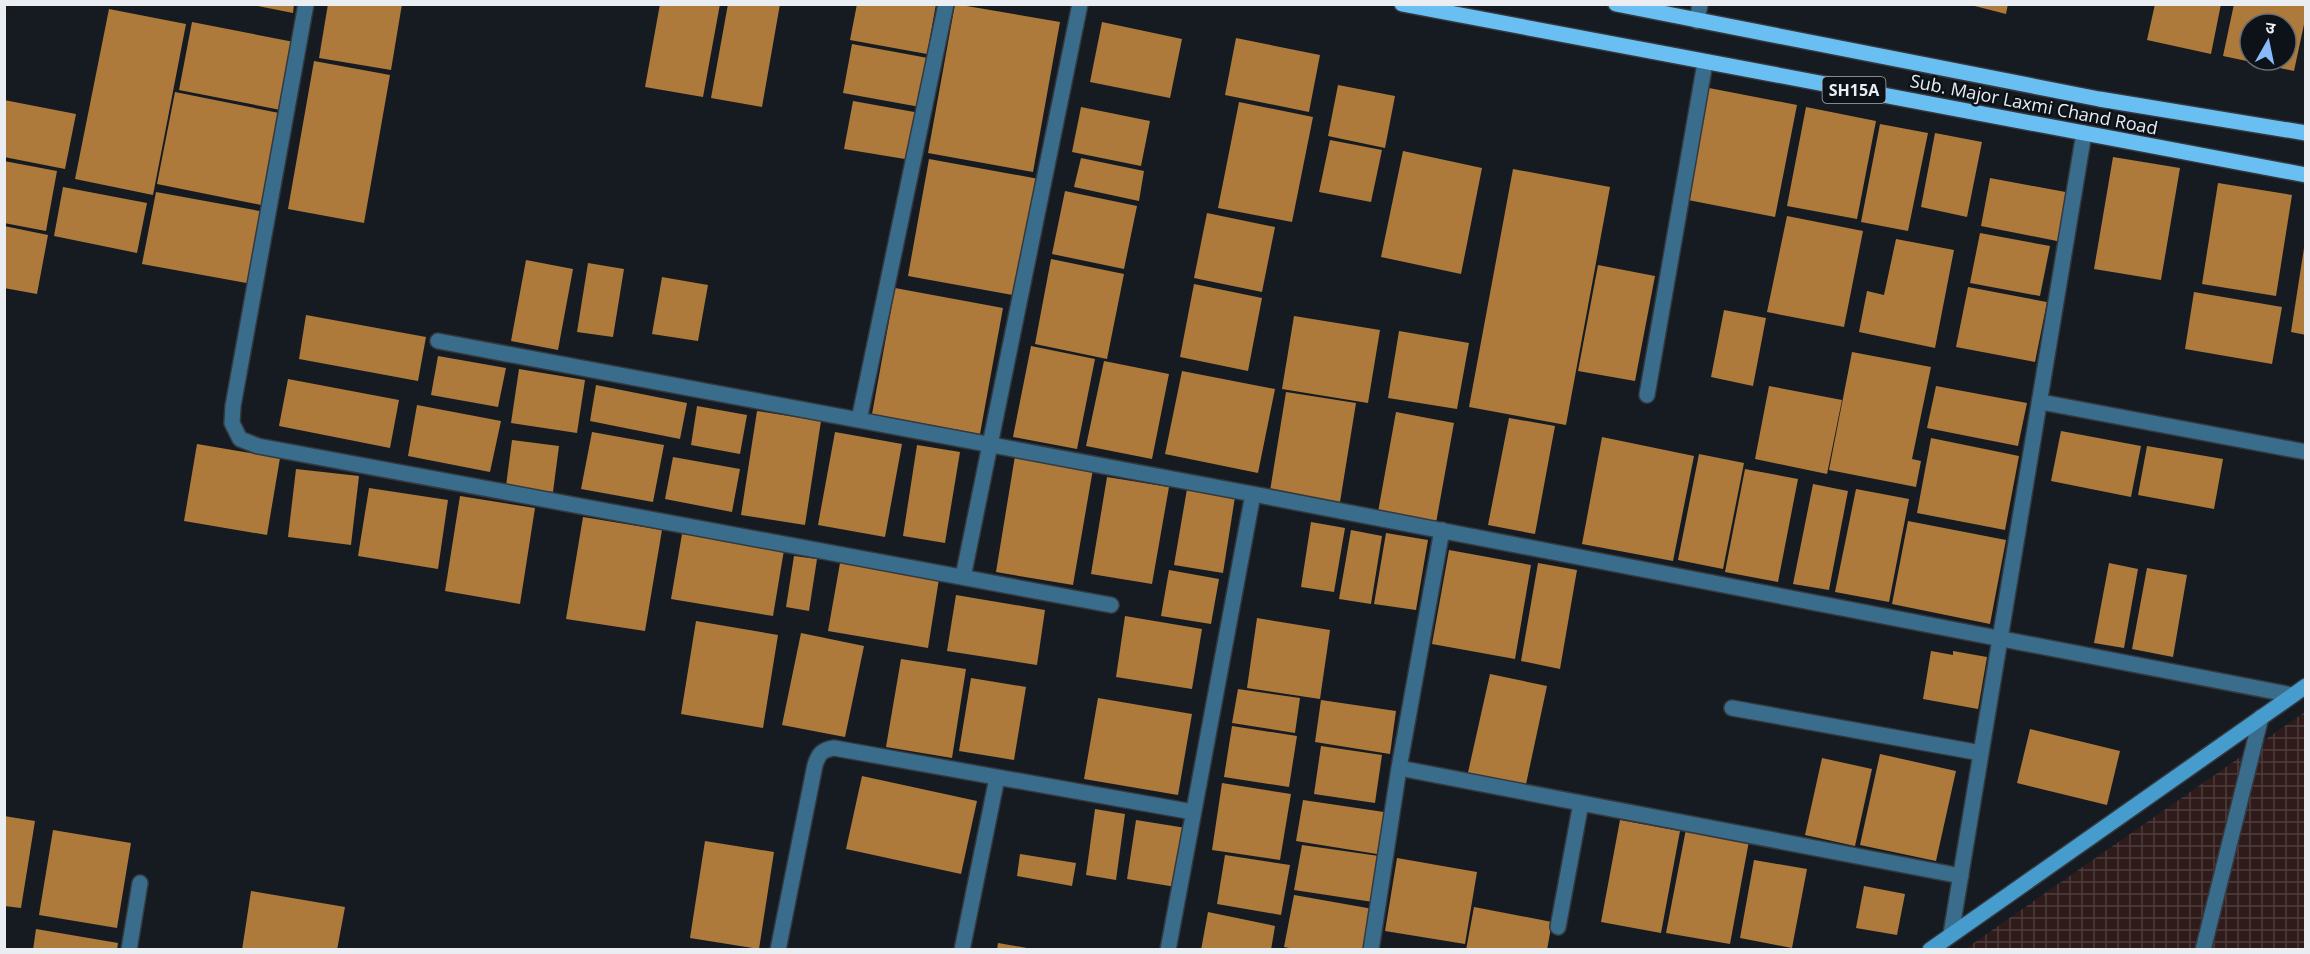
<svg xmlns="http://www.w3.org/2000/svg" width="2310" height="954" font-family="'Open Sans','Noto Sans Devanagari',sans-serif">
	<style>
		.industrial { fill: url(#industrial-grid) }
		.building { fill: #ad7a3b; fill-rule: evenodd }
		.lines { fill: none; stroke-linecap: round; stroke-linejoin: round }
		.lane-casing { stroke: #34393f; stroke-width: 18 }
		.street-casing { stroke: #34393f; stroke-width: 18 }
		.secondary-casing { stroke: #34393f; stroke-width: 18 }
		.primary-casing { stroke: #34393f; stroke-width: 18 }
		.lane { stroke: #3a6d8b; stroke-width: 15 }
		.street { stroke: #3a6d8b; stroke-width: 15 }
		.secondary { stroke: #459ccd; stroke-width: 15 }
		.primary { stroke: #69bff1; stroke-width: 15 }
		.labels { text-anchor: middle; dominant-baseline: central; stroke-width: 5; stroke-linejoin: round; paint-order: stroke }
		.shield { fill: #0d1219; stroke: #a8acb2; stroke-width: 1.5 }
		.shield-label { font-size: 16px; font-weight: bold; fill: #eaeef3 }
		.street-label { font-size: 18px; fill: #eaeef3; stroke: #0d1219 }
	</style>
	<defs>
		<pattern id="industrial-grid" width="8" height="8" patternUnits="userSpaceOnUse" patternTransform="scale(1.5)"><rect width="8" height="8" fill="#2f1c1a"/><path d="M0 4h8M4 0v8" fill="none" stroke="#4d3d3c"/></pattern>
	</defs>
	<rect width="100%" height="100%" fill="#161b22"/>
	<!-- industrial -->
	<path class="industrial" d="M2305 712V949H1965Z"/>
	<!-- building -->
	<path class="building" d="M247 4H294L293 13Z
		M328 4H402L391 70 319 58Z
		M660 4H720L703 97 645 87Z
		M728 4H780L762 107 711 98Z
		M857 4H936L927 54 850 40Z
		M955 4 1060 22 1033 172 928 153Z
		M1967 4H2008L2006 14Z
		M2155 4H2221L2211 54 2147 40Z
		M2234 4H2306V15L2294 71 2223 56ZM2250 24H2286V60H2250Z
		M109 9 186 24 153 195 75 179Z
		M192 22 299 43 286 111 179 90Z
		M1102 22 1182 39 1170 98 1090 82Z
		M1236 38 1320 55 1309 112 1225 95Z
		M852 44 928 58 920 107 843 93Z
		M314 61 390 75 364 223 288 209Z
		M1338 85 1395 96 1385 148 1328 136Z
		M1709 88 1797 105 1775 217 1688 200Z
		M175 92 284 114 266 206 157 184Z
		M4 100 76 114 65 169 4 157Z
		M853 101 920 113 911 160 844 149Z
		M1239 102 1313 117 1292 222 1218 208Z
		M1081 107 1150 121 1141 166 1072 152Z
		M1806 107 1876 121 1857 219 1787 206Z
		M1880 124 1928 133 1908 231 1861 222Z
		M1935 133 1982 142 1967 217 1921 207Z
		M1330 140 1382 150 1371 202 1319 192Z
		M1403 151 1482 168 1461 274 1381 257Z
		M2113 157 2180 168 2161 280 2094 269Z
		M1081 158 1144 171 1139 201 1074 187Z
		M929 159 1039 179 1018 296 908 276Z
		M4 161 57 171 46 231 4 223Z
		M1513 169 1610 187 1566 425 1469 407Z
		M1990 178 2071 193 2062 242 1981 226Z
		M2218 183 2292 195 2276 296 2202 284Z
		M63 187 147 203 137 253 54 236Z
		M1065 191 1137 206 1124 269 1052 254Z
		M156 192 265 212 252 284 142 264Z
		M1207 213 1275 227 1262 292 1194 278Z
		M1787 216 1863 231 1844 327 1767 312Z
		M4 226 48 235 37 294 4 288Z
		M1980 233 2050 246 2040 296 1970 283Z
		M1896 239 1954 250 1935 348 1859 332 1867 291 1884 295Z
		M2304 248H2306V335L2291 332Z
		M1051 259 1124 274 1107 359 1035 344Z
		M526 260 573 269 558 350 511 341Z
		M588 263 624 269 613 337 577 332Z
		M1598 265 1655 276 1635 381 1578 371Z
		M662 277 708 285 698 341 652 334Z
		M1194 284 1262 298 1248 371 1180 357Z
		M1968 287 2047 302 2035 362 1956 347Z
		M895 288 1003 308 980 434 872 414Z
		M2194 292 2282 307 2272 364 2185 349Z
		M1724 310 1766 318 1753 386 1711 377Z
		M306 315 426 337 418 381 299 359Z
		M1294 316 1380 330 1368 403 1282 389Z
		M1399 331 1469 343 1457 409 1388 398Z
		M1031 346 1095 359 1077 449 1013 437Z
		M1852 352 1931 367 1912 459 1921 461 1916 487 1829 470Z
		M438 356 506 368 498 407 431 395Z
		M1104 361 1169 374 1152 459 1086 446Z
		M519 369 585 380 577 433 511 423Z
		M1182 371 1275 389 1258 473 1165 454Z
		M288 379 399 400 390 448 279 426Z
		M596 385 687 403 680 439 590 421Z
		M1769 386 1842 400 1827 474 1755 459Z
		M1936 386 2027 403 2018 446 1927 428Z
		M1286 392 1356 403 1340 502 1270 491Z
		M417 405 501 421 490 472 408 456Z
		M697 406 747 415 740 454 691 445Z
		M757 411 821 421 805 525 741 515Z
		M1396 412 1454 423 1436 523 1378 512Z
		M1509 418 1555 426 1535 534 1488 525Z
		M2061 431 2141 446 2131 497 2051 481Z
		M592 432 664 445 653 502 581 489Z
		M835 432 902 444 885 537 818 525Z
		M1602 437 1694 456 1673 561 1582 544Z
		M1931 438 2019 456 2005 530 1917 513Z
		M512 440 559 446 553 492 506 486Z
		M197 444 280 458 267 535 184 521Z
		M917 445 960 452 945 543 903 536Z
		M2147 446 2223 459 2214 509 2138 495Z
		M1699 454 1744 463 1723 569 1678 560Z
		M1015 456 1093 469 1073 585 996 572Z
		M673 457 740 469 732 512 665 499Z
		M296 469 359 476 351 545 288 537Z
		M1745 469 1798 479 1778 582 1725 572Z
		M1107 477 1169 487 1152 584 1091 574Z
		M1813 484 1848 491 1829 590 1793 584Z
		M369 488 448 500 438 569 358 556Z
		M1187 489 1235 497 1223 573 1174 565Z
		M1856 489 1909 499 1889 602 1835 592Z
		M460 496 535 508 520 604 445 591Z
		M583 517 662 530 645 631 566 619Z
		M1908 521 2006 540 1990 624 1892 604Z
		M1311 522 1345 528 1334 592 1301 587Z
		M1351 530 1382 536 1371 604 1339 599Z
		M1386 533 1428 540 1416 610 1374 604Z
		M682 534 784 550 773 616 671 599Z
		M1449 550 1531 565 1515 659 1432 644Z
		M794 556 817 559 809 611 786 607Z
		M840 563 939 579 928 648 828 631Z
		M1538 563 1577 570 1560 669 1521 661Z
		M2109 563 2138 569 2124 648 2094 643Z
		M2147 568 2187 575 2173 657 2132 649Z
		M1169 570 1219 579 1211 624 1161 616Z
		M956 595 1045 610 1037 665 947 651Z
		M1125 616 1202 629 1192 689 1116 677Z
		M1257 618 1330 630 1320 699 1247 688Z
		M696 621 778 635 763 728 681 714Z
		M801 633 864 646 845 737 782 725Z
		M1931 651 1953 655V651L1987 657 1978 709 1923 699Z
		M901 659 966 669 952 758 886 747Z
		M1490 674 1547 686 1525 789 1467 777Z
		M971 678 1026 687 1014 760 959 751Z
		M1238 689 1300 698 1295 733 1232 723Z
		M1098 698 1192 714 1178 795 1084 779Z
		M1321 700 1396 711 1390 754 1315 742Z
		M1232 726 1297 736 1289 787 1224 777Z
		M2030 729 2120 751 2107 805 2017 783Z
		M1321 746 1382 755 1375 803 1314 794Z
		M1880 754 1956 771 1936 861 1860 845Z
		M1822 758 1872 769 1855 846 1805 835Z
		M862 776 977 801 961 874 846 849Z
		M1222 783 1291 794 1280 860 1212 850Z
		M1303 800 1384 812 1377 854 1296 841Z
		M1095 809 1125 814 1116 880 1086 875Z
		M4 816 35 821 21 908 4 906Z
		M1136 820 1186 828 1176 887 1127 879Z
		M1620 820 1680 831 1661 933 1601 922Z
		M1686 829 1749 841 1730 944 1666 933Z
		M53 830 131 843 117 928 39 915Z
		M705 841 774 852 759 949 690 938Z
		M1302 845 1379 856 1373 902 1294 890Z
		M1020 854 1076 863 1072 886 1017 876Z
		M1225 855 1290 865 1281 915 1217 904Z
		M1397 858 1477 872 1465 944 1385 931Z
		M1754 860 1807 869 1792 948 1740 938Z
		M1864 886 1905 894 1897 935 1856 928Z
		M251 891 345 907 337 950H242Z
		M1294 895 1373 909 1366 950H1300L1284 947Z
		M1474 907 1552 922 1547 950H1466Z
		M1208 912 1275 926 1271 950H1201Z
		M36 929 118 943 117 950H33Z
		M998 943 1027 948V950H997Z"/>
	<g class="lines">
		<defs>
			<path id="lane" d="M2203 950 2261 717"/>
			<path id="street" d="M306 4 233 406 232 423 240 439 258 446 1111 605
				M1697 21 1700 4
				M438 341 1253 494 2292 695
				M1647 395 1705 63
				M2041 402 2306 452
				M859 420 946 4
				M963 577 1080 4
				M1732 708 1981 753
				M1399 768 1961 876
				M1558 927 1581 803
				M1951 934 2084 133
				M129 950 140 883
				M778 950 815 765C819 753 822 750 834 748L1193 812
				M962 950 997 778
				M1168 950 1253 494
				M1371 950 1399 768 1442 530"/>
			<path id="secondary" d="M1930 950 2306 686"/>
			<path id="primary" d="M1402 4 2306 175
				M1616 4 2099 99 2306 133"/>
		</defs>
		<!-- lane casing -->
		<use href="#lane" class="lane-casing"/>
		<!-- street casing -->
		<use href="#street" class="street-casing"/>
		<!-- secondary casing -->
		<use href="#secondary" class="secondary-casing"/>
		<!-- primary casing -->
		<use href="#primary" class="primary-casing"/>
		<!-- lane -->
		<use href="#lane" class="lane"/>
		<!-- street -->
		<use href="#street" class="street"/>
		<!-- secondary -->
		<use href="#secondary" class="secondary"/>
		<!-- primary -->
		<use href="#primary" class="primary"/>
	</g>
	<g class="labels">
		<!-- shield labels -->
		<rect class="shield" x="1822.5" y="77" width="63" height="26" rx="4.5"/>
		<g class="shield-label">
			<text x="1854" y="90">SH15A</text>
		</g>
		<!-- street labels -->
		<g class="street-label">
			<text transform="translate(2034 104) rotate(11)">Sub. Major Laxmi Chand Road</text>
		</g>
	</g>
	<!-- border -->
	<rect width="2310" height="954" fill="none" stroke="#eaeef3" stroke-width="12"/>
	<!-- north arrow -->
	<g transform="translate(2268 42) rotate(9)"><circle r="28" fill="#0d1219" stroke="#656a70" stroke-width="1.5"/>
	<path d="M0-4.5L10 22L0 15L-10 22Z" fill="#89bafc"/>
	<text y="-9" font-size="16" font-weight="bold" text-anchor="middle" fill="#eaeef3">उ</text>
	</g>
</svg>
